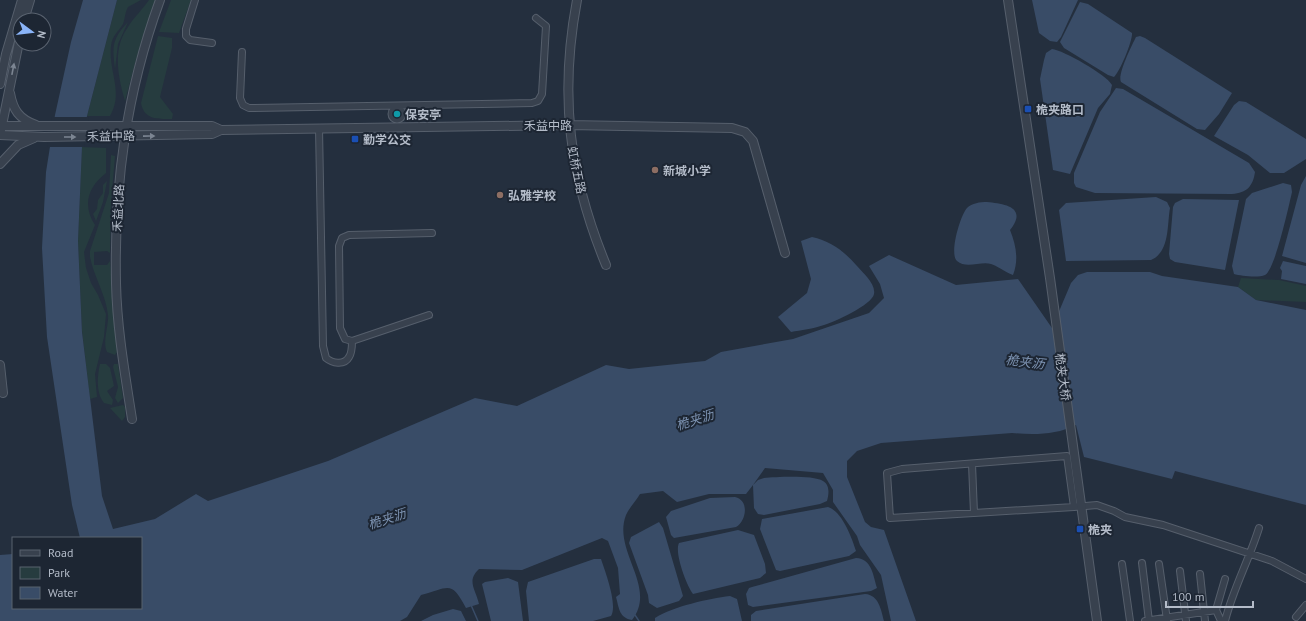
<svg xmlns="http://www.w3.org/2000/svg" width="1306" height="621" font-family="'PT Sans','Noto Sans SC',sans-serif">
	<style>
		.green { fill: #263c3f }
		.water { fill: #394c67 }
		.pier { fill: #242f3e }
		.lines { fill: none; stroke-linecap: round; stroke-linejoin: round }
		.stream { stroke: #394c67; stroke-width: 1.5 }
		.minor-casing { stroke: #565f6c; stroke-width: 8 }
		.tertiary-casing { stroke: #565f6c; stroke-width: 10 }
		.minor { stroke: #38414e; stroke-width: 6 }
		.tertiary { stroke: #38414e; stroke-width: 8 }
		.oneway { fill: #7c8592 }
		.transit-dot { fill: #1a4fb4; stroke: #1d2633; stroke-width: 1.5 }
		.culture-dot { fill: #0f9aa8; stroke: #1d2633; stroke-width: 1.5 }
		.education-dot { fill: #8d6e63; stroke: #1d2633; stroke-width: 1.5 }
		.labels { text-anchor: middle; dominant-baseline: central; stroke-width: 4; stroke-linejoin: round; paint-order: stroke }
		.poi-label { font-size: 12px; font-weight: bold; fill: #b4bcc9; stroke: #1d2633; text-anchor: start }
		.street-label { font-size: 12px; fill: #b4bcc9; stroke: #1d2633 }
		.water-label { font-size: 13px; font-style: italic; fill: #7c92b1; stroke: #1d2633 }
	</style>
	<rect width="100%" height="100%" fill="#242f3e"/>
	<!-- green -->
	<path class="green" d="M117 0H141L128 7C125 12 125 19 123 24 118 32 112 36 111 46 108 71 124 92 110 116H87Z
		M149 0H155L136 60 125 101C118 77 112 49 128 27 134 17 143 9 149 0Z
		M171 0H191L179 33 159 32Z
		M128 22 118 44 115 69C112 46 112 39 128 22Z
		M158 36 172 38V48L160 97 173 114 172 119C158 119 144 120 141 103Z
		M82 147 106 148V173C88 187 82 205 95 225L84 252 86 268 91 283 98 295 106 314 104 337 95 374 97 397 90 399 82 331 78 241Z
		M111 155 115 156 111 204 110 253 107 251 94 252V265H107L110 261 117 352 115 355 107 352C102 342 109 326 108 315 106 295 94 277 90 257V251L109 193Z
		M107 181 103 202 96 221 93 214 97 209 98 200 103 193V185Z
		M1241 278 1279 280 1306 286V302L1256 300 1238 287Z
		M100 364H106L110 368 114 386 107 391 113 400 112 405 104 403C96 393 97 377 100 364Z
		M114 364H118L123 398 118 403 115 398 118 387 113 367Z
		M123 405 125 407V417L122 421 110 408Z"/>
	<!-- water -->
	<path class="water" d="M83 0H117L87 116 82 147 78 241 82 332 102 496 113 529 155 519 196 494 208 501 328 461 475 398 517 406 606 365 629 369 705 361 721 352 793 339 869 313 884 298 880 284 869 266 889 255 956 285 1018 279 1052 328 1071 283 1078 275 1087 272H1150L1162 276 1238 287 1256 300 1306 310V505L1175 471 1172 479 1084 457 1076 425C1056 435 1034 435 1012 433L881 443 857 451 847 461V477L865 522 871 527 884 530 916 621H891L881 575 860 545 857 536 833 502V490L823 473 765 468 753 485 758 480 764 478C777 477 813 475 823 481 830 485 829 494 827 501L820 504 764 515 758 514 754 508 753 485 746 494H709L677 502 663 491 640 494C636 501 629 508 626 515 612 551 658 587 632 620 619 618 619 608 616 597L620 594 618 568 608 541 602 538 522 570 479 569C466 581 476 590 479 604L466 608C451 580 450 587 421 595L407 617 400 621H0V555L13 554V608H141V538H80L72 505 47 337 42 248 46 172 55 115 71 42Z
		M1032 0H1078L1061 37 1057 42 1050 41 1039 33Z
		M1080 2 1088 4 1132 33C1133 40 1120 72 1114 77L1108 75 1064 48 1060 42Z
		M1140 36 1145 38 1232 93 1219 114 1205 130 1197 129 1121 82C1117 75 1132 45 1136 37Z
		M1052 49C1063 50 1107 75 1112 85L1110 94 1098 108 1070 174 1053 170 1040 79 1044 60 1046 53Z
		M1116 88 1123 89 1249 163 1255 172C1253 186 1247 193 1232 194L1095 193 1076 187 1074 183V173L1100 112Z
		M1239 101 1246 102 1306 139V159L1284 173H1270L1248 155 1214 136 1234 105Z
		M1306 176V263L1282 256 1301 185Z
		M1283 183 1291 185 1292 192C1289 205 1275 270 1265 275 1258 278 1241 276 1234 274L1232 266 1246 199 1252 193Z
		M1156 197 1167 202 1170 208C1167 225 1170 252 1151 260L1066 261 1059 210 1066 203Z
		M1183 199 1239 200 1225 270 1175 262 1170 259 1169 254 1173 207 1175 203Z
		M987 202C1005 204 1028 207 1010 230 1016 245 1019 260 1013 275 1005 272 996 265 991 264 981 261 966 269 957 261 949 254 960 216 967 208 972 203 980 202 987 202Z
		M812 237C831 241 845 252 857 266 863 273 876 284 874 294 872 305 834 322 824 325 813 329 801 330 791 332L778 317 807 293 811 279 801 241Z
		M1283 261 1306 266V284L1281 279 1282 271 1280 268Z
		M735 497C749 500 747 520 736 527L674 538 671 535 666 517 671 511 710 498Z
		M828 507C842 511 852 538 856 551L849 556 780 571 776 570 760 529 762 519Z
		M659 522 663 528 683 596 679 601 657 608 649 603 648 595 629 543 631 537Z
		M738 530 754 535 765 564 766 573 760 578 693 594C687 586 674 553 679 543Z
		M856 558C872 559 873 575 877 588L871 591 753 607 748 605 746 594 749 588 752 587Z
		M594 559H601C605 571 618 605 611 616L593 621H529L526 591 528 582Z
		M508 578 518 582 523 621H491L482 584 485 582Z
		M865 594C879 595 881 610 884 621H751V615L756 611Z
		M730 596 737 599 742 621H655V618C674 606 708 599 730 596Z
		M453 609 461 611 466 621H421L433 615Z"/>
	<!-- pier -->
	<path class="pier" d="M52 117H89L84 147H47Z"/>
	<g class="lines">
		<!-- stream -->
		<path class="stream" d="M471 605 478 621
			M635 615 639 621"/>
		<defs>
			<path id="minor" d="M195 0 186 29V36L190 40 212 43
				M242 52 240 98 243 105 249 108 532 103 538 101 542 94 546 26 536 18
				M391.5 114a5.5 5.5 0 1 1 11 0a5.5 5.5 0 1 1-11 0Z
				M319 128 323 346 326 358C332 363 344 366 349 357 352 353 352 346 352 341
				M429 315 352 341 345 339 340 328 339 246 342 238 349 235 432 233
				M972 464 974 513
				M1074 507 1067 456 902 469 887 473 890 518C951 514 1013 511 1074 507L1097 505 1114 511 1125 517 1163 525 1272 561 1306 579
				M1142 563 1149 621
				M1122 564 1130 621
				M1159 564 1167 620
				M1180 571 1186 621
				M1200 574 1205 621
				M1296 617 1306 605
				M1145 621 1216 610
				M1221 621 1216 610 1225 579
				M1225 621C1233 589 1249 560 1259 528"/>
			<path id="tertiary" d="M577 0C559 96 569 175 606 265
				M1008 0 1050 278 1097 621
				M24 20 30 0
				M0 84 6 54 22 0
				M10 93C13 110 19 119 36 125
				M0 126H212L221 130 569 125 732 128 745 132 753 141 785 253
				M1 130 20 37
				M0 135 44 137 212 134 221 130
				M0 164 18 145 34 138
				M0 365 3 393
				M132 419C125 374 117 329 116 283 114 185 126 93 160 0"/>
		</defs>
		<!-- minor casing -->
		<use href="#minor" class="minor-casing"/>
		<!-- tertiary casing -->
		<use href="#tertiary" class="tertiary-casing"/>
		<!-- minor -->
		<use href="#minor" class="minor"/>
		<!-- tertiary -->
		<use href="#tertiary" class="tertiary"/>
	</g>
	<!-- one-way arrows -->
	<defs><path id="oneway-solid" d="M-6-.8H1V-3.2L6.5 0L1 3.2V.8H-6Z"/></defs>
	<g class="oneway">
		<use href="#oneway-solid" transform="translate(13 69) rotate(-79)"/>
		<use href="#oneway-solid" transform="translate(149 136) rotate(-1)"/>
		<use href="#oneway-solid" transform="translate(70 137)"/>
	</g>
	<!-- markers -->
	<g class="transit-dot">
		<rect x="1024" y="105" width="8" height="8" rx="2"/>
		<rect x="351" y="135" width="8" height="8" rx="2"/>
		<rect x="1076" y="525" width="8" height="8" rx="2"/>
	</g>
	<circle class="culture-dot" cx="397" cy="114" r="4"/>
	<g class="education-dot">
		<circle cx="655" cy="170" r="4"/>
		<circle cx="500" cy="195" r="4"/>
	</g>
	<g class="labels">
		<!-- poi labels -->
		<g class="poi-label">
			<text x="1036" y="109">桅夹路口</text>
			<text x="405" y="114">保安亭</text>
			<text x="363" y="139">勤学公交</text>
			<text x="663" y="170">新城小学</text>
			<text x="508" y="195">弘雅学校</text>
			<text x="1088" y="529">桅夹</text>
		</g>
		<!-- street labels -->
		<g class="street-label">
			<text x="548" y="125">禾益中路</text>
			<text transform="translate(111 136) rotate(-1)">禾益中路</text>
			<text transform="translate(577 170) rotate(78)">虹桥五路</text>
			<text transform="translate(118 208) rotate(-87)">禾益北路</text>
			<text transform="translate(1063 377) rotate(82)">桅夹大桥</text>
		</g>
		<!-- water labels -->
		<g class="water-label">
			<text transform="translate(1025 362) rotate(7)">桅夹沥</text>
			<text transform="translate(695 420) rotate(-18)">桅夹沥</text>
			<text transform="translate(387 519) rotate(-18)">桅夹沥</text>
		</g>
	</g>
	<!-- legend -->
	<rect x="12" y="537" width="130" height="72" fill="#1d2633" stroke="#59626f"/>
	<rect x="20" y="550" width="20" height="6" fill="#38414e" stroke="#59626f"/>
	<text x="48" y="557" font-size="12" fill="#b4bcc9">Road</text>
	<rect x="20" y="567" width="20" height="12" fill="#263c3f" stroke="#59626f"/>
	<text x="48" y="577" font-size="12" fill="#b4bcc9">Park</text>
	<rect x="20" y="587" width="20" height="12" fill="#394c67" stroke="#59626f"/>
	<text x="48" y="597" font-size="12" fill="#b4bcc9">Water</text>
	<!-- north arrow -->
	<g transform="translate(32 32) rotate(105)"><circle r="19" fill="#1d2633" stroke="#59626f"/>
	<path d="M0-3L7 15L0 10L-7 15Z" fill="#8ab4f8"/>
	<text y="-6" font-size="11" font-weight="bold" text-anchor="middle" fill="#b4bcc9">N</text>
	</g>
	<!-- scale -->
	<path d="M1166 601v6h87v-6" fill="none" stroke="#b4bcc9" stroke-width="2"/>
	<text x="1172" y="601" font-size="12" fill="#b4bcc9" stroke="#1d2633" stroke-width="3" paint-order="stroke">100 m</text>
</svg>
